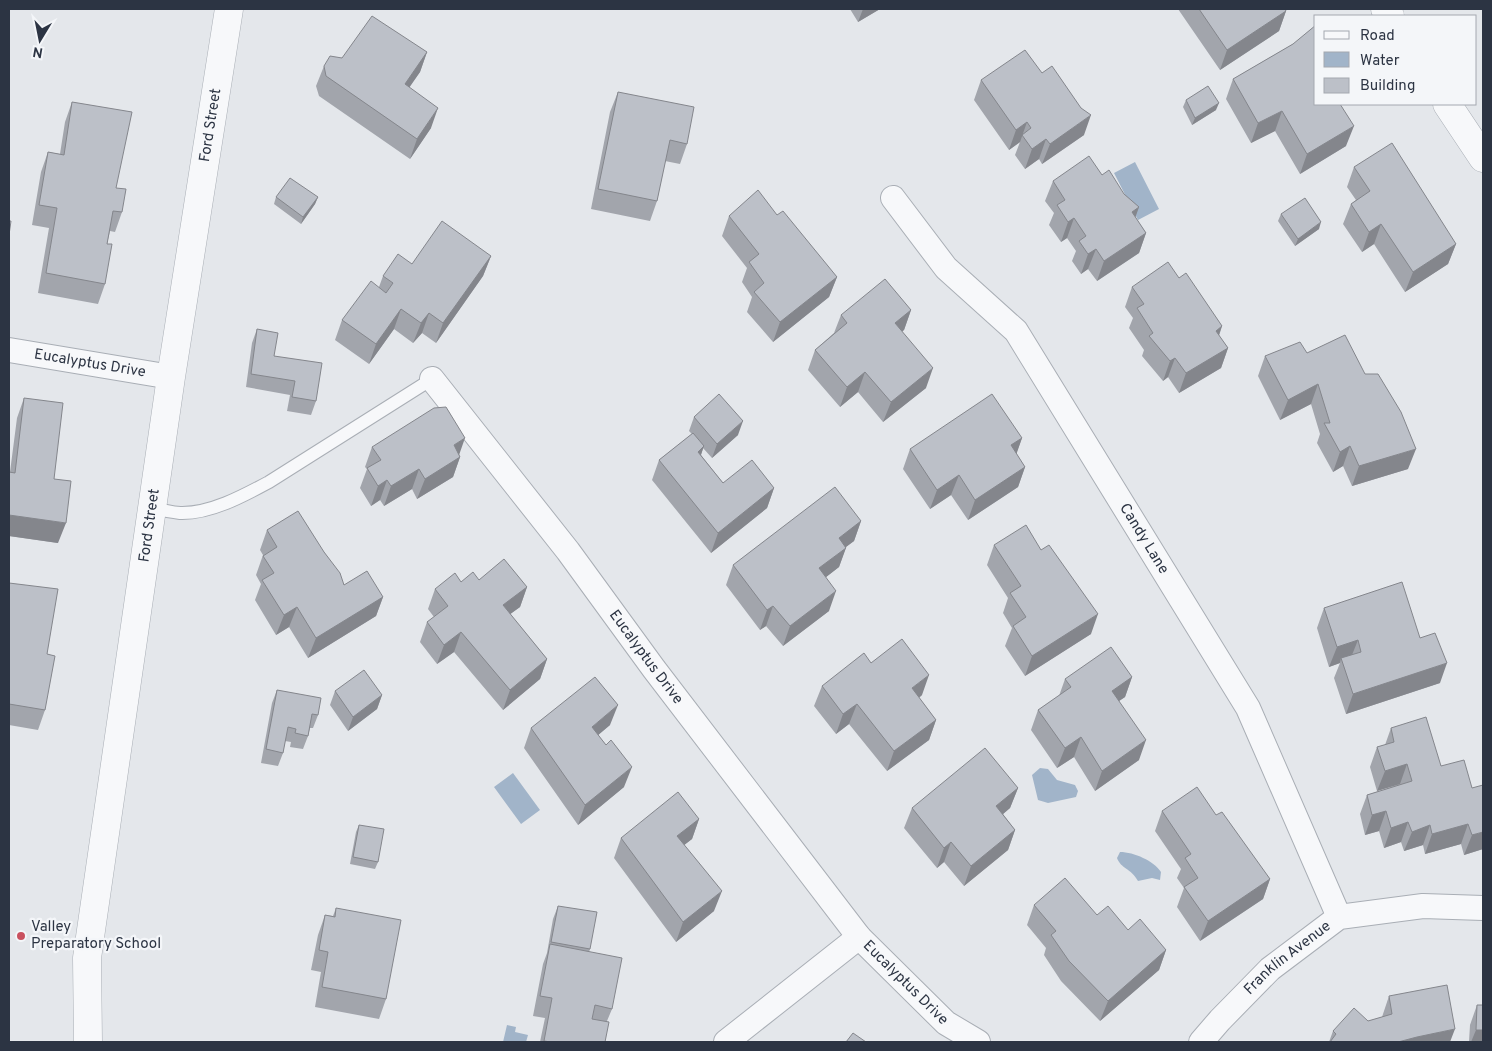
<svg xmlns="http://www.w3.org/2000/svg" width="1492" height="1051" font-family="Overpass,sans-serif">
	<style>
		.water { fill: #a1b4c9 }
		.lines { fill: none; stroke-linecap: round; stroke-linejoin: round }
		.service-casing { stroke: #a9aeb5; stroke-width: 14 }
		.minor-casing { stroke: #a9aeb5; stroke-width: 26 }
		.tertiary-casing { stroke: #a9aeb5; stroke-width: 29 }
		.service { stroke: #f7f8fa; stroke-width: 12 }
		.minor { stroke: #f7f8fa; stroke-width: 24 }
		.tertiary { stroke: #f7f8fa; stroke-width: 28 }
		.wall { fill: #a2a5ac }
		.shaded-wall { fill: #84868c }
		.building { fill: #bcc0c8; stroke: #84868c }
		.poi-dot { fill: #c9515f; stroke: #f4f6f9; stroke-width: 2 }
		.labels { text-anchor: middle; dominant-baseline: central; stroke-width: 4.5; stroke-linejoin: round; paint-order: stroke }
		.street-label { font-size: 15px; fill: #2c3443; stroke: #f4f6f9 }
		.poi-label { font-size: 15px; fill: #2c3443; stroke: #f4f6f9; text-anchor: start }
	</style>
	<rect width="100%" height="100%" fill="#e4e7eb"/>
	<!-- water -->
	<path class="water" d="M1135 162 1159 209 1138 220 1114 173Z
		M1040 768 1048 769 1057 780 1075 785 1078 791 1076 797 1048 803 1038 800 1032 775Z
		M513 773 540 810 521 824 494 787Z
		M1120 852C1134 852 1154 861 1161 872L1160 880 1152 878 1138 881C1131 868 1121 869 1117 858Z
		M507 1025 516 1027 515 1032 528 1035 526 1042H503Z"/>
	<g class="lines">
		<defs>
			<path id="service" d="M152 508C161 510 171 512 180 513 210 514 243 496 269 482L432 379"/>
			<g id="minor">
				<path id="s1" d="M893 198 946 268 1016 331 1248 708 1339 917"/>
				<path id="s2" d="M9 350 171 377"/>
				<path id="s3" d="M432 379 568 551 654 669 859 937 946 1023 978 1042"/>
				<path d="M726 1042 859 937"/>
				<path id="s4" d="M1201 1042 1220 1020 1270 969 1339 917 1423 906 1483 908"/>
			</g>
			<g id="tertiary">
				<path d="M1385 9 1390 16"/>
				<path d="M1447 104 1483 158"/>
				<path id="s5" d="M88 1042 87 958 171 377 229 9"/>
			</g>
		</defs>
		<!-- service casing -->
		<use href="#service" class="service-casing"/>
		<!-- minor casing -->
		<use href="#minor" class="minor-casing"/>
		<!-- tertiary casing -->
		<use href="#tertiary" class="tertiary-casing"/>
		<!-- service -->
		<use href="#service" class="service"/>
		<!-- minor -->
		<use href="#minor" class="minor"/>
		<!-- tertiary -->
		<use href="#tertiary" class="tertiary"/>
	</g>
	<!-- wall -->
	<path class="wall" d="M850 9H880L858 22Z
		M1178 9H1285L1286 11 1279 31 1220 70Z
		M1293 44 1316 104 1346 146 1300 174 1275 131 1251 143 1226 99 1233 79Z
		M427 52 420 72 409 87 431 128 410 159 319 96 316 86 324 66 342 58Z
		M981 80 1084 135 1042 164 1039 159 1025 169 1015 155 1020 142 1009 150 974 100Z
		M618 92 687 144 680 164 665 161 657 201 650 221 591 209 610 112Z
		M1186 100 1216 110 1192 125 1183 107Z
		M72 102 116 188 122 212 115 232 110 231 107 244 105 284 98 304 38 293 49 228 32 225 41 172 48 152 60 154 65 122Z
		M1354 167 1456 244 1448 264 1405 292 1374 244 1362 252 1343 224 1351 204 1356 200 1347 187Z
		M1102 175 1139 207 1135 217 1146 233 1139 253 1097 281 1088 269 1081 274 1072 261 1076 251 1067 238 1061 242 1049 225 1054 213 1045 201 1053 181Z
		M276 197H318L315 204 301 224 274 204Z
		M1281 214 1319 229 1295 246 1278 221Z
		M777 215 837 277 829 297 773 342 747 312 752 297 742 282 747 268 722 236 729 216Z
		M491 256 483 276 436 343 422 333 413 343 394 329 369 364 335 340 342 320 379 287 383 276 412 264Z
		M1179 278 1222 326 1219 336 1228 348 1221 368 1179 393 1168 377 1163 381 1142 356 1144 350 1129 328 1133 318 1125 307 1132 287Z
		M911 310 904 330 902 331 926 388 883 422 858 392 840 407 808 370 815 350 834 333 841 315Z
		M257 329 274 356 316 401 311 415 287 411 290 395 246 387 252 343Z
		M1307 353 1408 469 1352 486 1343 466 1333 472 1317 443 1320 434 1311 404 1280 420 1258 376 1265 356Z
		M24 398 58 543 9 536V472H10L17 418Z
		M694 417 738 435 712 458 703 448 701 455 723 483 774 488 767 508 711 553 652 480 659 460 692 434 689 431Z
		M1022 438 1016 454 1025 467 1018 487 968 520 951 495 930 509 903 469 910 449Z
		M372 447 459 455 460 457 453 477 417 499 412 489 384 506 380 500 371 506 360 488 367 469 365 467Z
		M861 521 854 541 846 547 839 567 826 577 829 611 783 646 766 626 760 630 726 585 733 565Z
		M267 530 324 552 344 585 383 597 376 616 308 658 289 627 276 635 255 600 261 584 256 575 263 555 260 550Z
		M994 545 1091 634 1025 676 1005 646 1012 628 1003 613 1008 598 987 565Z
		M479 580 527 587 520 607 510 614 547 659 540 679 503 710 454 652 437 664 420 642 427 622 434 617 428 609 435 589Z
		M9 583 47 654 45 710 38 730 9 725Z
		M1324 608 1420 638 1440 683 1346 714 1334 678 1340 663 1329 667 1317 628Z
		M871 663 922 695 919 698 936 720 929 740 887 771 849 724 836 734 814 706 822 686Z
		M1132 677 1125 697 1119 701 1139 760 1095 791 1074 757 1057 768 1031 730 1038 710 1059 696 1065 679Z
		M277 690 318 715 313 728H310L308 736 303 749 290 747 291 742 285 741 283 753 278 766 261 763 272 703Z
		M335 691 382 695 377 709 348 731 330 705Z
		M610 725 598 735 606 745 624 787 578 825 524 748 531 728Z
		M1391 728 1441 766 1483 849 1464 855 1461 844 1425 854 1423 845 1404 851 1401 842 1384 848 1379 831 1365 835 1360 814 1367 795 1400 784 1377 791 1370 767 1377 747 1385 745Z
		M1018 788 1010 808 1003 814 1015 830 1008 850 964 886 944 862 937 868 904 828 912 808Z
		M1162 811 1216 815 1270 879 1263 899 1200 941 1177 907 1184 888 1177 878 1181 869 1155 831Z
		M699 819 692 839 684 845 714 911 676 942 614 858 621 838Z
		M359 825 378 862 375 869 350 864 356 832Z
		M1034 905 1097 915 1128 930 1166 950 1159 970 1100 1021 1061 981 1044 955 1046 948 1027 925Z
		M558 906 590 949 589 952 612 1009 607 1021 605 1042H540L545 1018 533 1016 543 964 547 953 553 919Z
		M336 908 386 999 379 1019 315 1007 321 972 311 970 318 935 325 915 333 916Z
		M1389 996 1450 1042H1329L1333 1031 1382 1017Z
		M1477 1005 1483 1042H1469L1470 1025Z"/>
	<!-- shaded-wall -->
	<path class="shaded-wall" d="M863 9H880L858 22Z
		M1286 11 1279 31 1220 70 1227 50Z
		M427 52 420 72 398 104 405 84Z
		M1219 103 1216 110 1192 125 1195 118Z
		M438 108 431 128 410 159 417 139Z
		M1282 111 1275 131 1251 143 1258 123Z
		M1091 115 1084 135 1042 164 1050 144Z
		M1027 122 1020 142 1009 150 1016 130Z
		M1354 126 1346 146 1300 174 1307 154Z
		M1046 139 1039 159 1025 169 1032 149Z
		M318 197 315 204 301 224 303 217Z
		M1139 207 1132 227V212Z
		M1074 218 1067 238 1061 242 1068 222Z
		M1321 222 1319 229 1295 246 1298 239Z
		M1381 224 1374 244 1362 252 1369 232Z
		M1146 233 1139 253 1097 281 1104 261Z
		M1456 244 1448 264 1405 292 1413 272Z
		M1096 249 1088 269 1081 274 1088 254Z
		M491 256 483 276 436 343 443 323Z
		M837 277 829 297 773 342 780 322Z
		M401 309 394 329 369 364 376 344Z
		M911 310 904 330 888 343 895 323Z
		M429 313 422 333 413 343 421 323Z
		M1222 326 1215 346 1216 331Z
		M1228 348 1221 368 1179 393 1186 373Z
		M1175 358 1168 377 1163 381 1170 361Z
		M933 368 926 388 883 422 891 402Z
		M865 372 858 392 840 407 847 387Z
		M1318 384 1311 404 1280 420 1288 400Z
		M743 421 738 435 712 458 717 444Z
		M465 438 458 458 454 445Z
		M1022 438 1015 458 1011 445Z
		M704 446 697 466 698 452Z
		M1350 446 1343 466 1333 472 1340 452Z
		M1416 449 1408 469 1352 486 1359 466Z
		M460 457 453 477 417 499 425 479Z
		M1025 467 1018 487 968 520 975 500Z
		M419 469 412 489 384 506 391 486Z
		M959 475 951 495 930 509 937 490Z
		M387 480 380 500 371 506 378 486Z
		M774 488 767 508 711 553 718 533Z
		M9 515 66 523 58 543 9 536Z
		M861 521 854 541 831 558 839 538Z
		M846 548 839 567 812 588 819 568Z
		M527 587 520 607 495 625 503 605Z
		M836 591 829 611 783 646 790 626Z
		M383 597 376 616 308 658 316 638Z
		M773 606 766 626 760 630 767 610Z
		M297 607 289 627 276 635 284 615Z
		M1098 614 1091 634 1025 676 1032 656Z
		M461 632 454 652 437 664 444 645Z
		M1358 640 1350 660 1341 658 1340 663 1329 667 1337 647Z
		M547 659 540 679 503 710 510 690Z
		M1447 663 1440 683 1346 714 1353 694Z
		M929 675 922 695 905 708 912 688Z
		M1132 677 1125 697 1104 711 1112 691Z
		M382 695 377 709 348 731 353 717Z
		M857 704 849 724 836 734 843 714Z
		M618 705 610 725 584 747 592 727Z
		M936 720 929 740 887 771 894 751Z
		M1081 737 1074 757 1057 768 1065 748Z
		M1146 740 1139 760 1095 791 1102 771Z
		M1407 764 1400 784 1377 791 1385 771Z
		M632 767 624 787 578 825 585 805Z
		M1018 788 1010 808 989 826 996 806Z
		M1386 811 1379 831 1365 835 1372 815Z
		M699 819 692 839 670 856 677 836Z
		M1408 822 1401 842 1384 848 1391 828Z
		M1468 824 1461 844 1425 854 1432 834Z
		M1430 825 1423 845 1404 851 1412 832Z
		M1015 830 1008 850 964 886 971 866Z
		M1483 832V849L1464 855 1472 835Z
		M951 842 944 862 937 868 944 848Z
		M1270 879 1263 899 1200 941 1208 921Z
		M722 891 714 911 676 942 683 922Z
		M1166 950 1159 970 1100 1021 1108 1001Z
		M1455 1029 1450 1042H1398L1417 1037Z
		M1476 1030H1483V1042H1471Z"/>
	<!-- building -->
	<path class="building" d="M1199 9H1285L1286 11 1227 50Z
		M372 16 427 52 405 84 438 108 417 139 326 76 324 66 330 56 342 58Z
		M1316 25V104H1340L1354 126 1307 154 1282 111 1258 123 1233 79 1293 44Z
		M1025 50 1042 73 1052 66 1081 108 1091 115 1050 144 1046 139 1032 149 1022 135 1031 128 1027 122 1016 130 981 80Z
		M1208 86 1219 103 1195 118 1186 100Z
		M618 92 694 107 687 144 670 140 657 201 598 189Z
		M72 102 132 112 116 188 126 189 122 212 113 211 107 244H112L105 284 46 273 57 208 39 205 48 152 64 155Z
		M1392 143 1456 244 1413 272 1381 224 1369 232 1351 204 1370 191 1354 167Z
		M1089 156 1102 175 1109 170 1124 194 1139 207 1132 212 1146 233 1104 261 1096 249 1088 254 1079 241 1086 236 1074 218 1068 222 1057 205 1065 200 1053 181Z
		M290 178 318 197 303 217 276 197Z
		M758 190 777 215 783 211 837 277 780 322 754 292 764 283 749 262 759 254 729 216Z
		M1305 198 1321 222 1298 239 1281 214Z
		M9 221H11L9 235Z
		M442 221 491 256 443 323 429 313 421 323 401 309 376 344 342 320 371 281 386 293 393 283 383 276 398 254 412 264Z
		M1168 262 1179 278 1186 273 1222 326 1216 331 1228 348 1186 373 1175 358 1170 361 1149 336 1153 333 1137 308 1144 304 1132 287Z
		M885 279 911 310 895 323 933 368 891 402 865 372 847 387 815 350 847 323 841 315Z
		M257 329 278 333 274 356 322 363 316 401 292 397 295 381 251 374Z
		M1345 335 1365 374H1378L1401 412 1416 449 1359 466 1350 446 1340 452 1324 423H1330L1318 384 1288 400 1265 356 1300 342 1307 353Z
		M719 394 743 421 717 444 694 417Z
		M992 394 1022 438 1011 445 1025 467 975 500 959 475 937 490 910 449Z
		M24 398 63 403 54 479 71 481 66 523 9 515V472L15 473Z
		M446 407 465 438 454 445 460 457 425 479 419 469 391 486 387 480 378 486 367 468 381 460 372 447 434 408Z
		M693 433 704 446 698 452 723 483 752 460 774 488 718 533 659 460Z
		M835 487 861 521 839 538 846 548 819 568 836 591 790 626 773 606 767 610 733 565Z
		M298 511 324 552 340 573 344 585 367 571 383 597 316 638 297 607 284 615 262 580 274 573 263 556 277 547 267 530Z
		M1026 525 1041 550 1049 545 1098 614 1032 656 1013 626 1026 617 1010 593 1021 586 994 545Z
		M504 559 527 587 503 605 547 659 510 690 461 632 444 645 427 622 448 606 435 589 455 573 461 582 473 572 479 580Z
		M1402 582 1420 638 1435 633 1447 663 1353 694 1341 658 1361 652 1358 640 1337 647 1324 608Z
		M9 583 58 589 47 654 55 656 45 710 9 704Z
		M902 639 929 675 912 688 936 720 894 751 857 704 843 714 822 686 864 653 871 663Z
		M1111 647 1132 677 1112 691 1146 740 1102 771 1081 737 1065 748 1038 710 1071 687 1065 679Z
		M364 670 382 695 353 717 335 691Z
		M595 677 618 705 592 727 606 745 611 740 632 767 585 805 531 728Z
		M277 690 321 698 318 715 312 714 308 736 295 733 296 729 288 727 283 753 266 749Z
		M1426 717 1441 766 1464 760 1472 788 1483 785V832L1472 835 1468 824 1432 834 1430 825 1412 832 1408 822 1391 828 1386 811 1372 815 1367 795 1412 781 1407 764 1385 771 1377 747 1394 742 1391 728Z
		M985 748 1018 788 996 806 1015 830 971 866 951 842 944 848 912 808Z
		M1197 787 1216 815 1222 812 1270 879 1208 921 1184 887 1198 878 1185 858 1191 854 1162 811Z
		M678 792 699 819 677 836 722 891 683 922 621 838Z
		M359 825 384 829 378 862 353 857Z
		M1065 878 1097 915 1108 906 1128 930 1140 919 1166 950 1108 1001 1069 961 1051 935 1056 931 1034 905Z
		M558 906 597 912 590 949 551 942Z
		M336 908 401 920 386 999 322 987 328 952 319 950 325 915 335 917Z
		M550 944 622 958 612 1009 595 1005 592 1019 609 1022 605 1042H551L544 1041 552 998 540 996Z
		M1447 985 1455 1029 1417 1037 1398 1042H1330L1336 1034 1333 1031 1354 1008 1368 1021 1392 1014 1389 996Z
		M1477 1005H1483V1030H1476Z
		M853 1033 866 1042H846Z"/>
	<!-- markers -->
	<circle class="poi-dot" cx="21" cy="936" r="5"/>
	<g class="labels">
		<!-- street labels -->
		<g class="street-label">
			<text stroke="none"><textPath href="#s5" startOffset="926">Ford Street</textPath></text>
			<text stroke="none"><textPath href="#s2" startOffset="82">Eucalyptus Drive</textPath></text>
			<text stroke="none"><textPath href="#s5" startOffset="521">Ford Street</textPath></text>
			<text stroke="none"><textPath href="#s1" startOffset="426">Candy Lane</textPath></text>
			<text stroke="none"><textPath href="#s3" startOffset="351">Eucalyptus Drive</textPath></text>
			<text stroke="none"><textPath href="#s4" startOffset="121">Franklin Avenue</textPath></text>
			<text stroke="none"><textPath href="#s3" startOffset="768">Eucalyptus Drive</textPath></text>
		</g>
		<!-- poi labels -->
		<g class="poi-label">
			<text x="31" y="927">Valley<tspan x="31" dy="17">Preparatory School</tspan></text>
		</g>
	</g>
	<!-- border -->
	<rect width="1492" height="1051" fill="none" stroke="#2c3443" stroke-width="20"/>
	<!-- legend -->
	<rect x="1314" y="15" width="162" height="90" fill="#f4f6f9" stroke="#a4a8b0"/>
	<rect x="1324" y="31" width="25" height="8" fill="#f7f8fa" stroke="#a4a8b0"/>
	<text x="1360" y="40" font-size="15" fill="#2c3443">Road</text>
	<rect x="1324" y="52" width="25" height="15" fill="#a1b4c9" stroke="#a4a8b0"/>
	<text x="1360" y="65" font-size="15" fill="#2c3443">Water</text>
	<rect x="1324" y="78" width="25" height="15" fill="#bcc0c8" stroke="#a4a8b0"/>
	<text x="1360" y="90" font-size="15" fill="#2c3443">Building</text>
	<!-- north arrow -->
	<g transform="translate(40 40) rotate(190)" stroke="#f4f6f9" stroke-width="4" paint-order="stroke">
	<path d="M0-4L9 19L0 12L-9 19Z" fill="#2c3443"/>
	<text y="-8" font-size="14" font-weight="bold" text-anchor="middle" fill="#2c3443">N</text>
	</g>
</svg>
